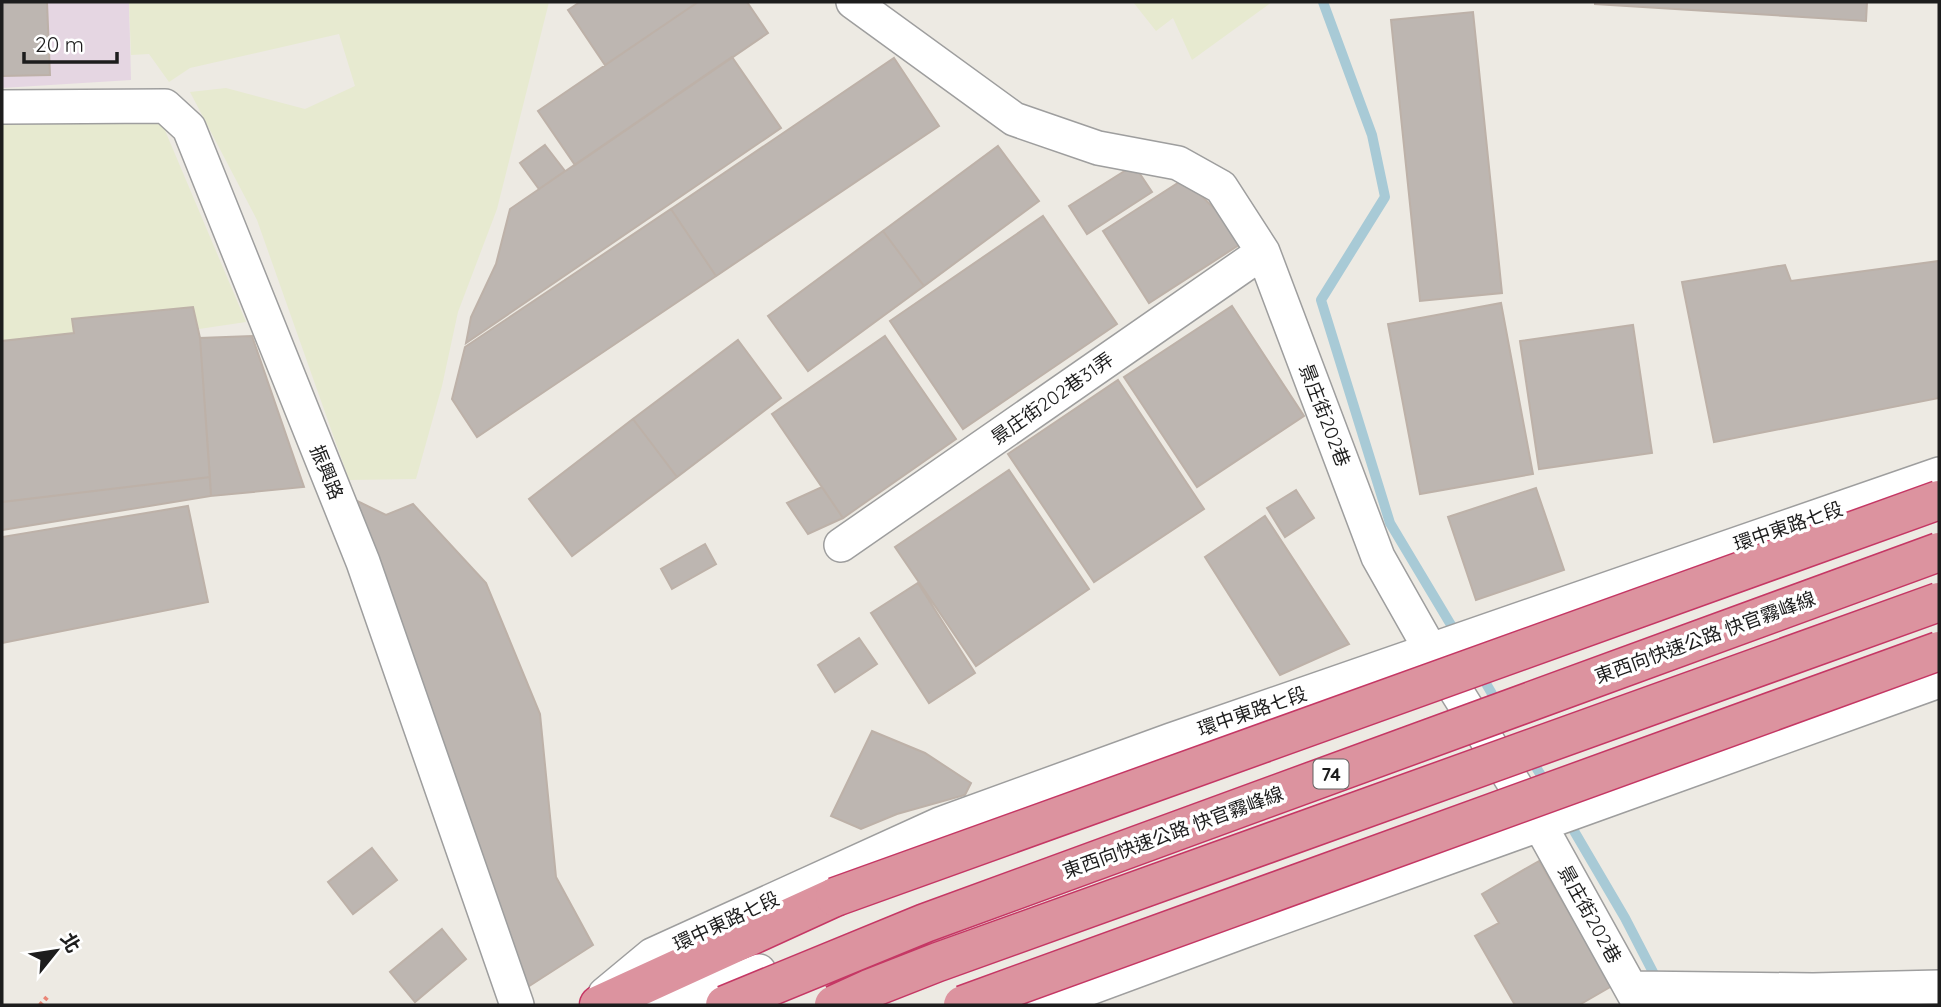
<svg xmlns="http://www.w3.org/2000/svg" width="1941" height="1007" font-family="Quicksand,'Noto Sans TC',sans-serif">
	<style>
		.industrial { fill: #e5d6e2 }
		.farmland { fill: #e7ead0 }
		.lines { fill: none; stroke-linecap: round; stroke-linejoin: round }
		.stream { stroke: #a8cad6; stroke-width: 10 }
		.building { fill: #bdb6b1; stroke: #bdb1a8; stroke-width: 2 }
		.minor-casing { stroke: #9e9e9e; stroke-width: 36 }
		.highway-casing { stroke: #c53764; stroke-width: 41 }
		.path { stroke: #ea8677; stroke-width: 4.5; stroke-dasharray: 3.5 3.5; stroke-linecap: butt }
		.minor { stroke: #fff; stroke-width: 33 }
		.highway { stroke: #dc939f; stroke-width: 38 }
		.highway-bridge-casing { stroke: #c53764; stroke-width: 41; stroke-linecap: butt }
		.highway-bridge { stroke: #dc939f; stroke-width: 38 }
		.labels { text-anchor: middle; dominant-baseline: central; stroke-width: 7; stroke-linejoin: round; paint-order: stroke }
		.shield { fill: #fff; stroke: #616161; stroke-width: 2 }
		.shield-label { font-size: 18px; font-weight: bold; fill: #1d1d1d }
		.street-label { font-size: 19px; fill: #1d1d1d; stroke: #fff }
	</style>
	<rect width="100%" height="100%" fill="#edeae3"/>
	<!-- industrial -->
	<path class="industrial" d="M2 2H129L131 80 2 88Z"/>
	<!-- farmland -->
	<path class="farmland" d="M129 2H549L497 209 458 312 442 386 416 479 349 480 257 220 190 92 226 88 305 109 355 86 339 34 190 68 169 82 149 54 131 55Z
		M1133 2H1272L1192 60 1173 18 1156 31Z
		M150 119 164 128 246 322 199 329 193 307 72 319 74 333 2 341V124Z"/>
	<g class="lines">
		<!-- stream -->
		<path class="stream" d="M1323 2 1372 135 1385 197 1321 300 1390 523 1457 635
			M1481 675 1498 704
			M1529 756 1547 785
			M1567 819 1625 918 1670 1005"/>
	</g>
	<!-- building -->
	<path class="building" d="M2 2H47L50 75 2 76Z
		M580 2H698L605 65 568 10Z
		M698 2H747L768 33 575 165 538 111Z
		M1595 2H1867L1866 21 1595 4Z
		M1473 12 1502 293 1420 301 1391 20Z
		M732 57 781 128 466 343 471 317 496 264 510 209Z
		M894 58 939 126 716 276 671 209Z
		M545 145 565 171 539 189 520 163Z
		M998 146 1039 201 924 286 883 231Z
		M1134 165 1152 192 1087 234 1069 206Z
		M1184 179 1220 214 1239 245 1149 303 1103 231Z
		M671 209 716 276 477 437 452 399 465 347Z
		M1043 216 1117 324 963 429 890 321Z
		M883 231 924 286 808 371 768 316Z
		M1939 261V398L1714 442 1682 282 1785 265 1791 281Z
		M1501 303 1533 474 1420 494 1388 324Z
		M1232 306 1304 416 1197 487 1124 377Z
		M193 307 200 338 210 477 2 502V341L74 333 72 319Z
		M1633 325 1652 453 1539 469 1520 341Z
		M252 336 304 487 211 496 200 338Z
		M885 336 956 439 843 518 772 414Z
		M738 340 781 398 677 477 633 419Z
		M1118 380 1204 509 1094 582 1008 454Z
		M633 419 677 477 572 556 529 499Z
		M1009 470 1089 589 976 666 895 547Z
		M210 477 211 496 2 530V502Z
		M822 487 843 518 808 534 787 503Z
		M1536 488 1564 570 1476 600 1448 517Z
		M1296 490 1314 518 1285 537 1267 508Z
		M351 498 386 515 413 504 486 583 540 714 556 877 593 945 523 990Z
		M188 506 208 602 2 643V537Z
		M1265 516 1349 644 1280 675 1205 557Z
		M705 544 716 564 672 589 661 569Z
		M918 583 975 673 929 703 871 613Z
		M859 638 877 664 835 692 818 665Z
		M872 731 925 753 971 783 965 795 897 814 861 829 831 816Z
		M372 848 397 880 353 914 328 882Z
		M1539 861 1612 986 1579 1005H1515L1475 936 1499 923 1482 894Z
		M442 929 466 959 415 1002 390 972Z"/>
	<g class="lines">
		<defs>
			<path id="minor" d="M853 2 1014 119 1098 148 1178 163 1221 187 1263 252 1378 557 1430 649 1540 825 1640 1005
				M2 107 165 106 189 128 363 562 517 1005
				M841 545 1263 252
				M1632 988 1813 990 1939 987
				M605 994 652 955 940 824 1171 740 1939 474
				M625 1005 714 989 759 971
				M1044 1005 1244 931 1939 681"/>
			<path id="highway" d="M599 1005 835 897"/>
		</defs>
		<!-- minor casing -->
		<use href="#minor" class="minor-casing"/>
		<!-- highway casing -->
		<use href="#highway" class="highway-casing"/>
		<!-- path -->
		<path class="path" d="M40 1005 49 995"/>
		<!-- minor -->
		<use href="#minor" class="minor"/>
		<!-- highway -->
		<use href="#highway" class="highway"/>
		<defs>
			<path id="highway-bridge" d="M835 897 1939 500
				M725 1005 925 923 1939 552
				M834 1005 869 989 938 962 1939 602
				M963 1005 1939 651"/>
		</defs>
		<!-- highway-bridge casing -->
		<use href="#highway-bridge" class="highway-bridge-casing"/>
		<!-- highway-bridge -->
		<use href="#highway-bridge" class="highway-bridge"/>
	</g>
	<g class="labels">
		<!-- shield labels -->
		<rect class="shield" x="1313.5" y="759.5" width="35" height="29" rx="5"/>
		<g class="shield-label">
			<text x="1331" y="774">74</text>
		</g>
		<!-- street labels -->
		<g class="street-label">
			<text transform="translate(1052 398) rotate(-35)">景庄街202巷31弄</text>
			<text transform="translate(1325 415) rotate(69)">景庄街202巷</text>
			<text transform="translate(327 472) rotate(68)">振興路</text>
			<text transform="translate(1788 526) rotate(-19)">環中東路七段</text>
			<text transform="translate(1705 637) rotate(-20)">東西向快速公路 快官霧峰線</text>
			<text transform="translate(1252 711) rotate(-19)">環中東路七段</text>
			<text transform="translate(1173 832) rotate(-20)">東西向快速公路 快官霧峰線</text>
			<text transform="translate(1590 914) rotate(61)">景庄街202巷</text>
			<text transform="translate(726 921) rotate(-25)">環中東路七段</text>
		</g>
	</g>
	<!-- border -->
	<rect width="1941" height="1007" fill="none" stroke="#1d1d1d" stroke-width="7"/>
	<!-- north arrow -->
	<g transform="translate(56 951) rotate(60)" stroke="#ffffff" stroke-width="5" paint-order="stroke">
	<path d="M0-5L12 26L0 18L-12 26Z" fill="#1d1d1d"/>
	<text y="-10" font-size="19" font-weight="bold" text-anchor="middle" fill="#1d1d1d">北</text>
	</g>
	<!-- scale -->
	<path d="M24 52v10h93v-10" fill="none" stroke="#1d1d1d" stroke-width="3.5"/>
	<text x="35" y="52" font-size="21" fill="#1d1d1d" stroke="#ffffff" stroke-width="5" paint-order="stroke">20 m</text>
</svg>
